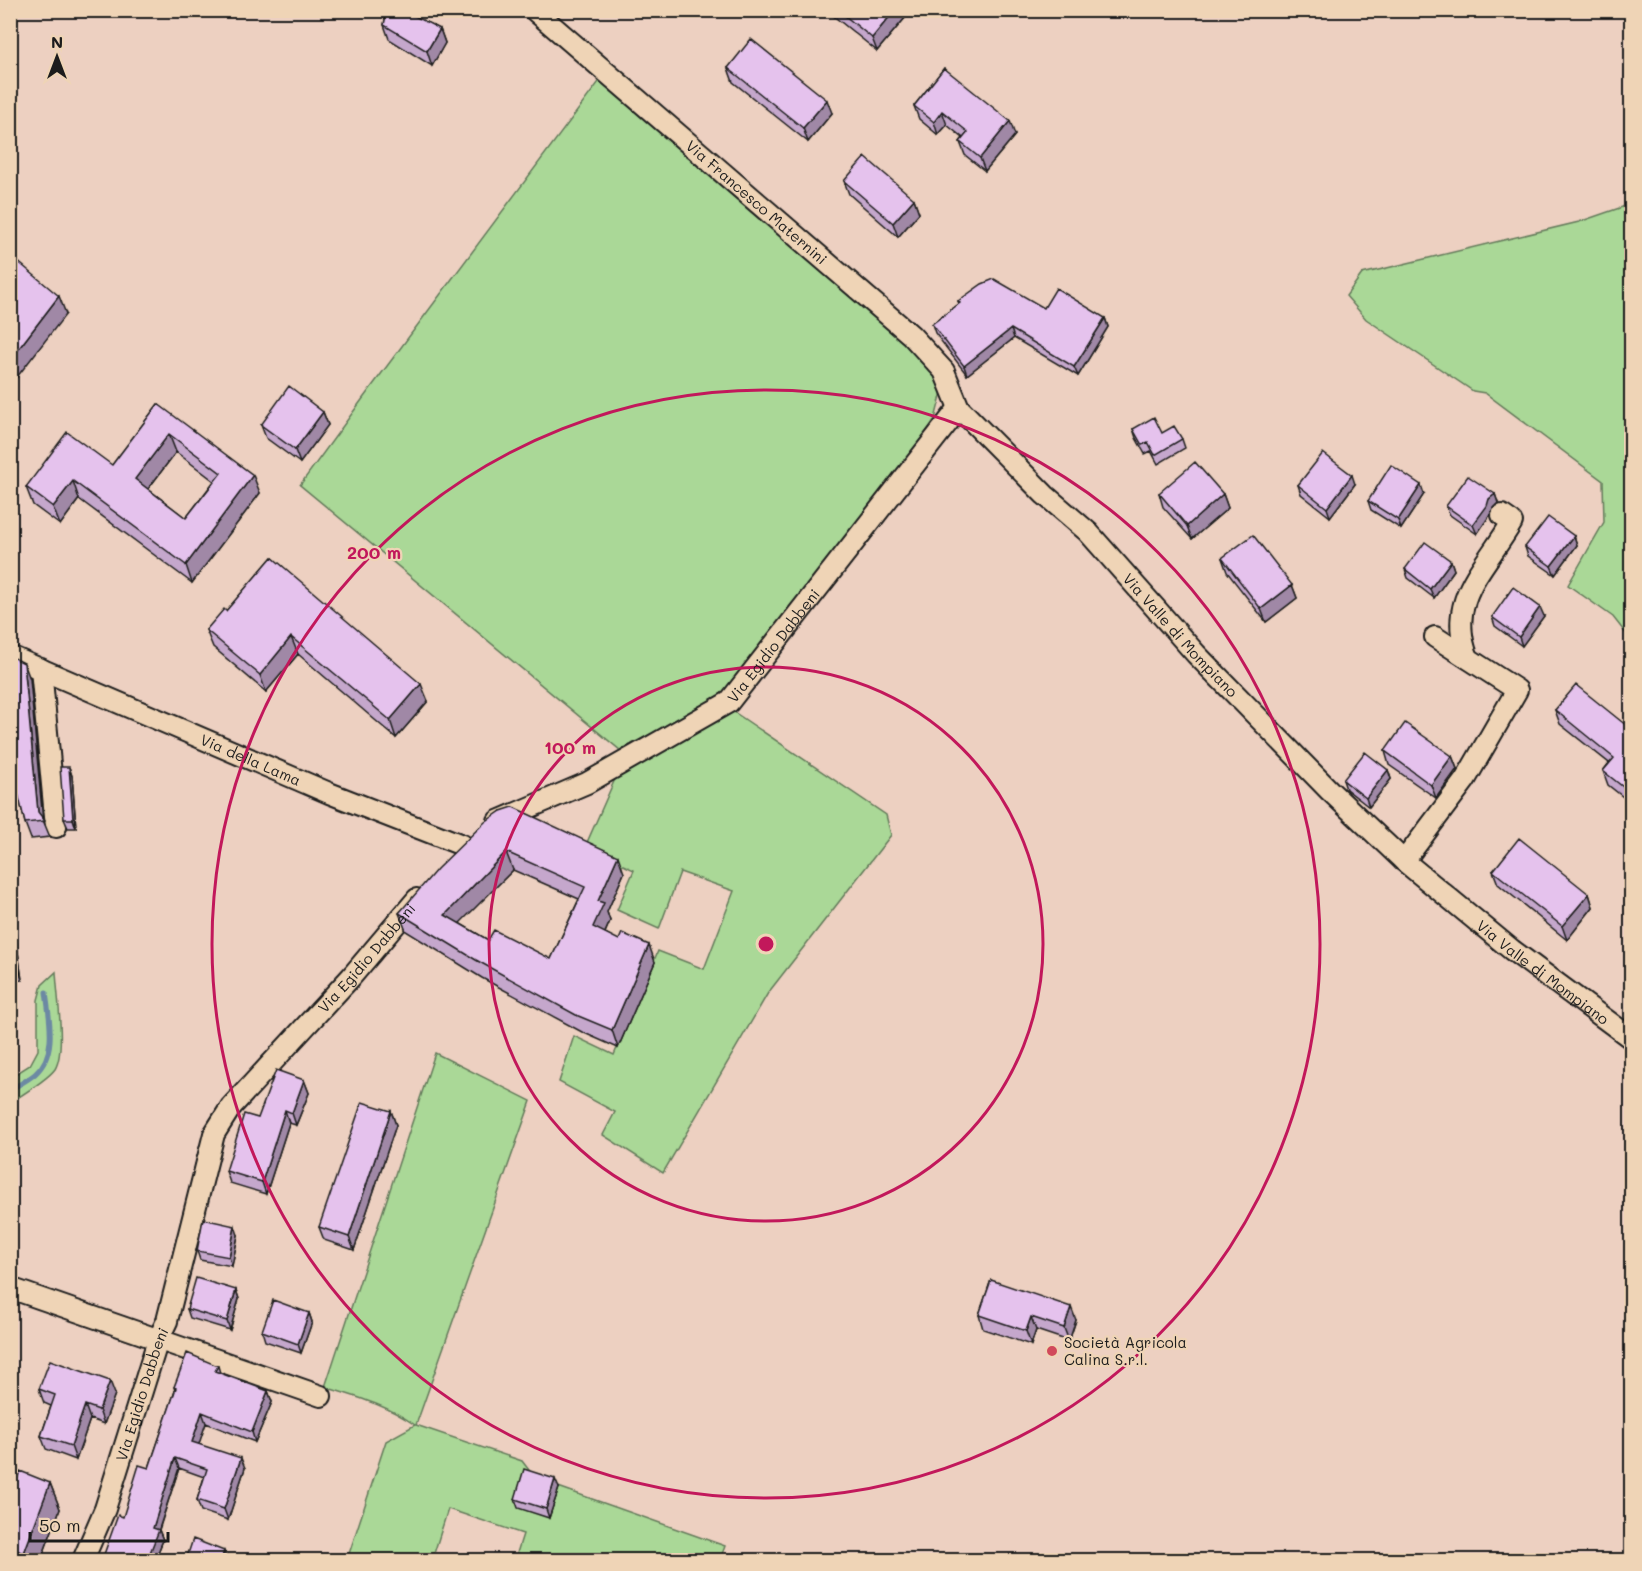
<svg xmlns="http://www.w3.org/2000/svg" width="1642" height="1571" font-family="Mali,sans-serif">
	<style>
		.green { fill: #aad897; stroke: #637a5a; stroke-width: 1.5 }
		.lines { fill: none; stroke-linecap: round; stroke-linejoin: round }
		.stream { stroke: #6c89a3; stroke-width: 5 }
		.minor-casing { stroke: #1c1c1c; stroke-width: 24 }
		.minor { stroke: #efd4b6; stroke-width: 20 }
		.wall { fill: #c5a7cc; stroke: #1c1c1c; stroke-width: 1.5; fill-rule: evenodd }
		.shaded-wall { fill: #a088a6; stroke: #1c1c1c; stroke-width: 1.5 }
		.building { fill: #e5c2ed; stroke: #1c1c1c; stroke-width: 1.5; fill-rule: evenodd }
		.ring { fill: none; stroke: #c2185b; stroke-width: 3 }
		.poi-dot { fill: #d1495b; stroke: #efd4b6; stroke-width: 2 }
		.labels { text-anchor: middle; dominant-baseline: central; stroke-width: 4.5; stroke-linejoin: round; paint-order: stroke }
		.street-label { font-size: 15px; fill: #1c1c1c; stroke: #efd4b6 }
		.poi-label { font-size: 15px; fill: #1c1c1c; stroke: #efd4b6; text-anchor: start }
		.centre { fill: #c2185b; stroke: #efd4b6; stroke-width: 3 }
		.ring-label { font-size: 18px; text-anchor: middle; font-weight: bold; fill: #c2185b; stroke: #efd4b6; stroke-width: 4.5; stroke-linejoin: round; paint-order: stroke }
	</style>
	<rect width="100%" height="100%" fill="#edd0c1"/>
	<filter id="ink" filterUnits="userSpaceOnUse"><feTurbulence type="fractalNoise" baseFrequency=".0167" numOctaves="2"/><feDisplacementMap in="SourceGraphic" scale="12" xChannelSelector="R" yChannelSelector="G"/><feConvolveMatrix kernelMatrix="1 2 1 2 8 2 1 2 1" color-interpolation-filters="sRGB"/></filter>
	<g filter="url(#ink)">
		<!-- green -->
		<path class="green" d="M601 79 708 171 773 230 903 340 938 373 942 392 935 419 908 459 729 689 684 717 620 750 300 485 364 397Z
			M1631 204H1632L1631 640 1613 617 1568 585 1604 522 1603 481 1485 393 1473 391 1366 319 1346 296 1362 274 1579 222Z
			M731 710 886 815 891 835 768 993 663 1173 603 1135 615 1112 559 1082 574 1036 614 1055 658 951 704 969 734 891 680 872 659 929 617 910 634 870 585 847 615 779 690 733Z
			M56 972C57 994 66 1051 55 1069 48 1079 22 1095 11 1102V1077L30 1065 38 1050V1000L42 985Z
			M435 1053 531 1101 416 1425 522 1461 532 1474 547 1483 725 1546 720 1560H541L517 1553 523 1534 448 1509 432 1560H347L386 1441 415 1425C387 1405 357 1397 325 1387Z"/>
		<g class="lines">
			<!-- stream -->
			<path class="stream" d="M10 1090C18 1085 28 1080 35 1074 58 1054 49 1018 46 992"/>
			<defs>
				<g id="minor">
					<path id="s1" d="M534 10 911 335 944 371 959 408 1045 495 1088 532 1196 654 1330 791 1404 861 1512 950 1632 1039"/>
					<path id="s2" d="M10 656 329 793 462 845"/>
					<path d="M1468 658C1445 599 1485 569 1512 522L1502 515"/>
					<path d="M41 669 56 827"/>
					<path id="s3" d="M498 821 587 783 729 702 959 408"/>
					<path d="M1404 861 1465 780 1517 690 1435 637"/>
					<path d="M10 1288 321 1396"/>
					<path id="s4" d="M83 1560 105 1509 158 1340 167 1321 214 1134 231 1107 351 977 417 899"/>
				</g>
			</defs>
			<!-- minor casing -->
			<use href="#minor" class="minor-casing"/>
			<!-- minor -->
			<use href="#minor" class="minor"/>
		</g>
		<!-- wall -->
		<path class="wall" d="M387 10H415L413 16 440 29 445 43 432 66 389 39 384 25Z
			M826 10H902L905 18 877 51Z
			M728 68 832 113 808 142 733 82Z
			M944 68 1015 135 985 171 965 155 960 142 963 138 947 125 938 135 919 119 914 106Z
			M844 181 914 199 919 213 898 237 849 194Z
			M958 301 1044 308 1105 318 1108 327 1078 376 1014 338 967 375 935 333 932 324 959 304Z
			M158 404 260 493 192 583 79 499 60 525 33 505 26 487 112 465ZM176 452 214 481 186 518 148 489Z
			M323 412 328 425 300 463 266 438 261 425Z
			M1133 429 1162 433 1182 439 1185 448 1158 464 1151 451 1145 454 1136 438Z
			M1355 484 1330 517 1301 494 1298 485Z
			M1159 493 1223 494 1228 508 1192 539 1163 507Z
			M1424 494 1401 529 1371 510 1368 501Z
			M1495 494 1498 503 1493 508 1490 515 1477 534 1450 515 1446 506Z
			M1574 536 1577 545 1555 575 1528 556 1525 547Z
			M272 557 428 701 396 738 298 654 266 692 213 647 206 630 226 611Z
			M1222 558 1292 585 1297 598 1266 622 1227 572Z
			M1451 561 1454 570 1434 598 1408 578 1405 569Z
			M1544 616 1522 646 1495 626 1492 617Z
			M30 679 43 820 50 837 31 839 25 823 20 801H10V733H13Z
			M1555 710 1632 730V804L1608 785 1603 771 1609 763 1560 724Z
			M1385 751 1452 756 1457 769 1436 798 1389 765Z
			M69 767 72 776 76 828H68L64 819Z
			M1388 770 1391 779 1369 807 1346 789 1343 780Z
			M501 811 624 873 607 912 610 921 605 933 655 962 618 1048 582 1032 482 978 406 931 399 913ZM513 870 579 899 551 959 488 940 459 923Z
			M1493 871 1589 894 1593 907 1567 940 1498 884Z
			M12 922 15 931 22 980 10 981V923Z
			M304 1080 309 1093 296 1125 289 1123 266 1194 230 1183 226 1171 258 1118Z
			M391 1111 396 1125 354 1250 324 1240 319 1227Z
			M238 1235 232 1266 200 1260 197 1251Z
			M991 1280 1076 1320 1069 1341 1036 1330 1031 1345 983 1329 979 1315Z
			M236 1290 239 1299 230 1330 190 1318 187 1309Z
			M309 1313 312 1322 301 1353 265 1341 262 1331Z
			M218 1366 220 1373 268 1391 272 1402 255 1442 206 1423 198 1444 245 1468 228 1520 201 1511 197 1500 204 1477 179 1468 159 1530 163 1540 155 1560H102L123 1517 149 1468 175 1391 174 1387Z
			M39 1389 115 1394 104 1424 90 1419 76 1460 46 1449 41 1436 51 1406 44 1403Z
			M50 1483 60 1509 41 1560H10V1492L12 1493Z
			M559 1488 549 1518 518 1508 515 1499Z"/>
		<!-- shaded-wall -->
		<path class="shaded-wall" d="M405 10H415L410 26Z
			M895 10H902L905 18 877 51 872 38Z
			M440 29 445 43 432 66 427 51Z
			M827 100 832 113 808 142 803 128Z
			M942 111 947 125 938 135 934 122Z
			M1010 121 1015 135 985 171 980 158Z
			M914 199 919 213 898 237 893 223Z
			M59 296 66 314 10 386V360Z
			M1105 318 1108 327 1078 376 1074 367Z
			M1011 329 1014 338 967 375 964 366Z
			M323 412 328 425 300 463 295 450Z
			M169 434 176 452 142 497 135 479Z
			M253 475 260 493 192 583 186 565Z
			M1352 475 1355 484 1330 517 1327 508Z
			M73 481 79 499 60 525 53 507Z
			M1421 485 1424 494 1401 529 1398 520Z
			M1223 494 1228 508 1192 539 1187 526Z
			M1495 494 1498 503 1493 508 1490 515 1477 534 1473 525 1489 499Z
			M1574 536 1577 545 1555 575 1551 566Z
			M1451 561 1454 570 1434 598 1430 589Z
			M1292 585 1297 598 1266 622 1261 609Z
			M1540 607 1544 616 1522 646 1519 637Z
			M291 637 298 654 266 692 260 675Z
			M24 663 30 679 43 822 38 812Z
			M421 684 428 701 396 738 390 720Z
			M1452 756 1457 769 1436 798 1431 785Z
			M69 767 72 776 76 828 73 819Z
			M1388 770 1391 779 1369 807 1366 798Z
			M506 852 513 870 451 932 445 915Z
			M618 856 624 873 607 912 610 921 600 944 593 927 598 901Z
			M1589 894 1593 907 1567 940 1562 926Z
			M12 922 15 931 22 980 19 971Z
			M649 945 655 962 618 1048 612 1030Z
			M304 1080 309 1093 296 1125 292 1113Z
			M285 1110 289 1123 266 1194 262 1182Z
			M391 1111 396 1125 354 1250 349 1237Z
			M235 1226 238 1235 232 1266 229 1257Z
			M236 1290 239 1299 230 1330 227 1321Z
			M1071 1307 1076 1320 1069 1341 1064 1328Z
			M309 1313 312 1322 301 1353 298 1344Z
			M1031 1317 1036 1330 1031 1345 1026 1331Z
			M110 1381 115 1394 104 1424 99 1410Z
			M268 1391 272 1402 255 1442 252 1432Z
			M85 1405 90 1419 76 1460 71 1446Z
			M202 1412 206 1423 196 1453 192 1442Z
			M175 1458 179 1468 158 1532 159 1530 163 1540 155 1560H149L148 1558 153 1528Z
			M241 1458 245 1468 228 1520 224 1509Z
			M555 1479 559 1488 549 1518 546 1509Z
			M50 1483 60 1509 41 1560H27L24 1553Z
			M224 1551 227 1560H221Z"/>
		<!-- building -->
		<path class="building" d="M387 10H405V11L440 29 427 51 384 25Z
			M838 10H895L872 38Z
			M751 39 827 100 803 128 728 68Z
			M944 68 1010 121 980 158 960 142 968 132 942 111 934 122 914 106Z
			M865 157 914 199 893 223 844 181Z
			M16 260 59 296 10 360V267Z
			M994 279 1044 308 1056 288 1105 318 1074 367 1011 329 964 366 932 324 960 303 958 301 982 284Z
			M289 386 323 412 295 450 261 425Z
			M158 404 253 475 186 565 73 481 53 507 26 487 67 432 112 465ZM169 434 221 473 186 518 135 479Z
			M1154 417 1162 433 1174 426 1182 439 1155 455 1148 442 1142 445 1133 429Z
			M1323 453 1352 475 1327 508 1298 485Z
			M1195 462 1223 494 1187 526 1159 493Z
			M1391 465 1421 485 1398 520 1368 501Z
			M1468 476 1495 494 1489 499 1487 506 1473 525 1446 506Z
			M1548 517 1574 536 1551 566 1525 547Z
			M1253 535 1292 585 1261 609 1222 558Z
			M1425 542 1451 561 1430 589 1405 569Z
			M272 557 421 684 390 720 291 637 260 675 206 630 224 609 226 611Z
			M1513 587 1540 607 1519 637 1492 617Z
			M10 656 24 663 38 812 45 821 25 823 16 785H10V733H13Z
			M1576 685 1632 730V794L1603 771 1614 758 1555 710Z
			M1405 723 1452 756 1431 785 1385 751Z
			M1365 752 1388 770 1366 798 1343 780Z
			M60 767H69L73 819H64Z
			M513 807 618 856 598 901 604 903 593 927 619 940 622 933 649 945 612 1030 576 1015 476 960 399 913 437 869 485 822 501 811ZM506 852 585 887 551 959 494 930 488 940 445 915Z
			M1519 838 1589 894 1562 926 1493 871Z
			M12 922 19 971 10 972V923Z
			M276 1070 304 1080 292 1113 285 1110 262 1182 226 1171 244 1114 258 1118Z
			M362 1102 391 1111 349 1237 319 1227Z
			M203 1219 235 1226 229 1257 197 1251Z
			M196 1278 236 1290 227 1321 187 1309Z
			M991 1280 1071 1307 1064 1328 1031 1317 1026 1331 979 1315Z
			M273 1300 309 1313 298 1344 262 1331Z
			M187 1353 218 1366 215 1371 268 1391 252 1432 202 1412 192 1442 241 1458 224 1509 197 1500 207 1469 175 1458 153 1528 159 1530 148 1558 139 1555 136 1560H102L118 1515 123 1517 139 1465 149 1468 176 1388 174 1387Z
			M50 1360 110 1381 99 1410 85 1405 71 1446 41 1436 55 1395 39 1389Z
			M524 1469 555 1479 546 1509 515 1499Z
			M20 1471 50 1483 24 1553 10 1548V1492L12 1493Z
			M193 1539 224 1551 221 1560H186Z"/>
	</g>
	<!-- distance rings -->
	<g class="ring">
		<circle cx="766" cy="944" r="277"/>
		<circle cx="766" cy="944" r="554"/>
	</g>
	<!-- markers -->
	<circle class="poi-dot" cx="1052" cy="1351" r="6"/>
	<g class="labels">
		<!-- street labels -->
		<g class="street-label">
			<text stroke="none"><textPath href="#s1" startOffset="294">Via Francesco Maternini</textPath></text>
			<text stroke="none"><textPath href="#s1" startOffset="904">Via Valle di Mompiano</textPath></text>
			<text stroke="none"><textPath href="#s3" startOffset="332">Via Egidio Dabbeni</textPath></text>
			<text stroke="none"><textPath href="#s2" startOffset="262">Via della Lama</textPath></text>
			<text stroke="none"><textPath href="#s4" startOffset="680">Via Egidio Dabbeni</textPath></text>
			<text stroke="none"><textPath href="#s1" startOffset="1400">Via Valle di Mompiano</textPath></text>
			<text stroke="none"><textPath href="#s4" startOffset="176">Via Egidio Dabbeni</textPath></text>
		</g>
		<!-- poi labels -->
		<g class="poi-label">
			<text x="1064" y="1342">Società Agricola<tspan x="1064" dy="17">Calina S.r.l.</tspan></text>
		</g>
	</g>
	<circle cx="766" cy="944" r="9" class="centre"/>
	<g class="ring-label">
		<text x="374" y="559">200 m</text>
		<text x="570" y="754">100 m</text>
	</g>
	<!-- margin -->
	<rect width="1642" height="1571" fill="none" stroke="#efd4b6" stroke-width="36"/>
	<rect x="18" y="18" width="1606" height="1535" fill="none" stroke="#1c1c1c" stroke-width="2" filter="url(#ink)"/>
	<!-- north arrow -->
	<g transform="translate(57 57)" stroke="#efd4b6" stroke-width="4.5" paint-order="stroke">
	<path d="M0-4.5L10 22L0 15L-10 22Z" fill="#1c1c1c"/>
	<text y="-9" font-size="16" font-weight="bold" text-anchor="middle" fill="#1c1c1c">N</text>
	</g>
	<!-- scale -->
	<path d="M30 1532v9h138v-9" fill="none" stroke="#1c1c1c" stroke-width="3"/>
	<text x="39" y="1532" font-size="18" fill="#1c1c1c" stroke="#efd4b6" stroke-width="4.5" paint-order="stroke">50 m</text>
</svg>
